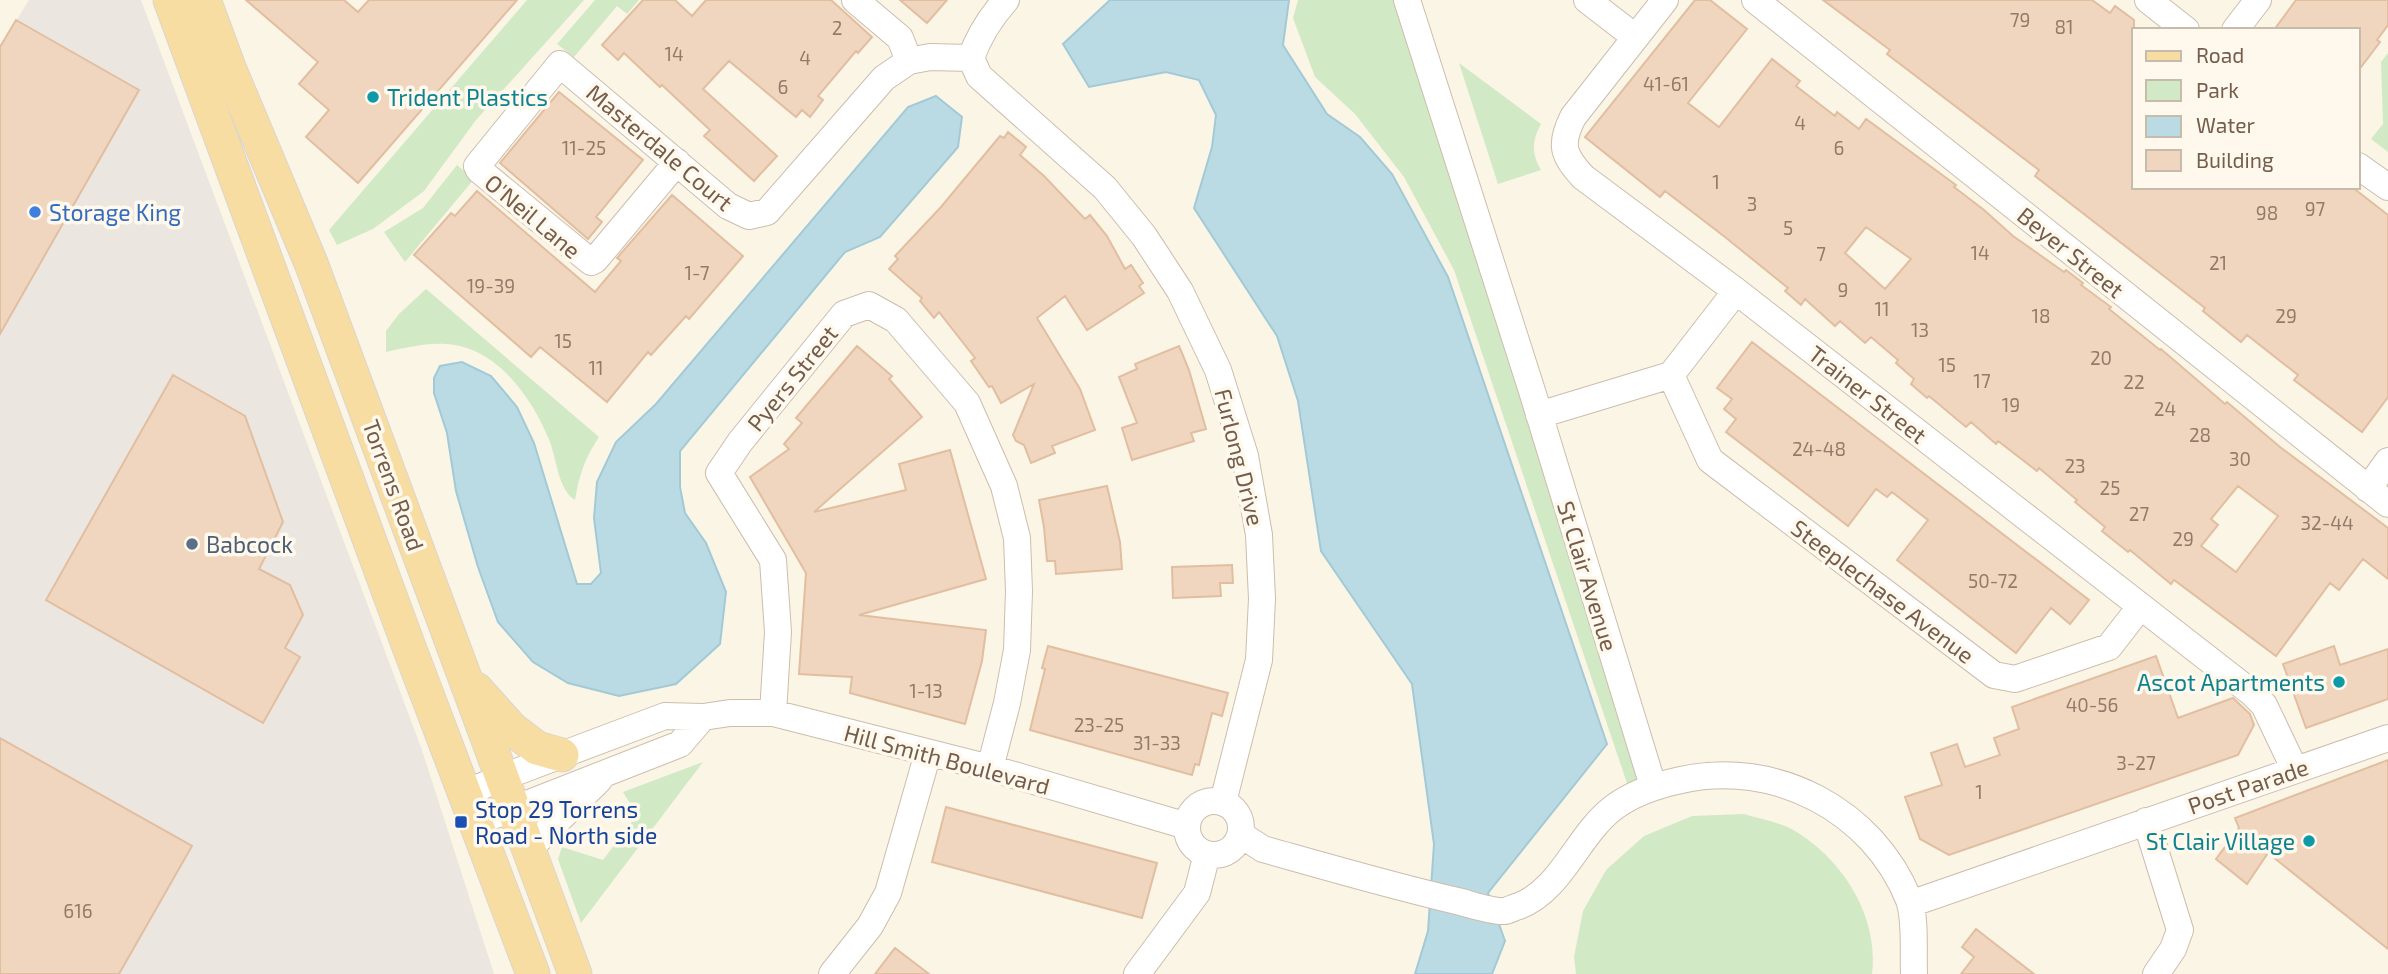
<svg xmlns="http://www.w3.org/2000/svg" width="2388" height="974" font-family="'Exo 2',sans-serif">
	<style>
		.industrial { fill: #ece6e0 }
		.green { fill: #d1e9c5 }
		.water { fill: #bbdbe4; stroke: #a2cad6; stroke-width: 2 }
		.building { fill: #f0d6bf; stroke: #e2bea0; stroke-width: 2; fill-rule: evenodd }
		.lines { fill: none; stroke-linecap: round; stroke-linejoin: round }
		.minor-casing { stroke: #cdbdad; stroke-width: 28 }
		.major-casing { stroke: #dbd5d0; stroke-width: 35 }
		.minor { stroke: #fff; stroke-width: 26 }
		.major { stroke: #f7dda2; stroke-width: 33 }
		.culture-dot { fill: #0f9aa8; stroke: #fef9ec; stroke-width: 2.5 }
		.shop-dot { fill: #3f7fe0; stroke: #fef9ec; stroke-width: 2.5 }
		.service-dot { fill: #5c6f8a; stroke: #fef9ec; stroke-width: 2.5 }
		.transit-dot { fill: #1a4fb4; stroke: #fef9ec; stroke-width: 2.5 }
		.labels { text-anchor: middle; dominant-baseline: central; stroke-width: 7; stroke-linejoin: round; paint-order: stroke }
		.number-label { font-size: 19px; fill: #937b69 }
		.culture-label { font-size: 23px; fill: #0d838f; stroke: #fef9ec; text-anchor: end }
		.street-label { font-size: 23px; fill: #745d4c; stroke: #fef9ec }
		.shop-label { font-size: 23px; fill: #366cbe; stroke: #fef9ec; text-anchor: start }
		.service-label { font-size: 23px; fill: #4e5e75; stroke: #fef9ec; text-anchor: start }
		.transit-label { font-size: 23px; fill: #164399; stroke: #fef9ec; text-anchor: start }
	</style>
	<rect width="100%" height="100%" fill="#fbf5e6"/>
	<!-- industrial -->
	<path class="industrial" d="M29 0H141L422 750 494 974H0V47Z"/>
	<!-- green -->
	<path class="green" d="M527 0H584L476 120 424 191 373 229 337 245 329 230Z
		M595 0H639L627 14 617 6 574 57 557 44Z
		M1298 0H1408L1653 786 1632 798 1454 270 1404 177 1355 114 1315 77 1293 18Z
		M2388 53V152L2371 139 2383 124 2381 62Z
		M1459 63 1541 124C1532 140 1531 154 1541 170L1498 184Z
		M457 165 474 179 405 262 384 232 423 208Z
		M426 289 599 437C585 457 579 476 575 500 558 489 557 461 550 442 533 399 497 346 445 344 425 343 405 348 386 352V331L399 314Z
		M703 762 581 923 558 859 562 847 603 860 637 815 623 792Z
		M1744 814C1760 819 1780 822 1795 831 1843 860 1879 916 1872 974H1576L1574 957 1583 911 1606 870 1644 836 1692 816Z"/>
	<!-- water -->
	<path class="water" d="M1110 0H1289L1283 45 1327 114 1360 137 1392 174 1448 277 1607 744 1488 893 1505 941 1492 974H1415L1428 931 1434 844 1412 684 1321 551 1298 401 1277 336 1194 208 1212 147 1216 115 1199 80 1166 72 1089 87 1063 44Z
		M936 96 962 117 958 147 880 237 845 252 680 451V487L685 513 706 543 726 592 720 644 676 684 619 696 568 683 533 662 498 622 478 567 456 491 447 433 434 393V378L440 366 462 362 491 376 517 407 534 443 577 584H591L601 573 594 518 597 482 616 442 656 404 908 107Z"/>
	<!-- building -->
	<path class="building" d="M246 0H344L358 12 369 0H517L358 183 306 137 329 110 299 84 318 62Z
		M643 0H675L692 16 706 0H831L872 37 858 53 856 51 818 96 823 100 810 117 802 110 796 117 729 61 703 89 777 156 754 181 704 136 710 130 662 85 660 87 624 53 618 60 602 45Z
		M900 0H947L927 23Z
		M1695 0H1710L1747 29 1688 103 1719 127 1772 59 1800 81 1796 86 1835 116 1837 112 1859 129 1866 119 1956 185 1954 187 1984 210 2013 236 2064 272 2066 270 2083 283 2081 285 2111 307 2109 309 2160 350 2161 349 2225 404 2227 402 2280 447 2388 528V579L2363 559 2339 590 2330 583 2276 656 2174 580 2171 584 2130 550 2128 552 2102 531 2105 527 2075 502 2077 500 2039 468 2037 471 1998 441 1996 444 1971 422 1966 427 1929 396 1927 398 1911 384 1914 379 1896 363 1898 360 1871 337 1865 343 1840 321 1835 326 1805 299 1801 305 1785 291 1788 288 1725 237 1665 191 1660 197 1585 137ZM1866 227 1911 259 1885 289 1845 253ZM2238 486 2278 516 2236 572 2201 546 2218 525 2211 519Z
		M1823 0H2092L2110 13 2115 6 2134 20V187H2352L2388 215V397L2362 432 2294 380 2298 375 2247 335 2241 342 2203 311 2205 308 2035 176 2039 170 1887 54 1890 50Z
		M2296 0H2388V25L2377 40 2380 42 2358 71V30H2274Z
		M16 20 139 90 0 334V47Z
		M559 92 643 160 596 217 602 222 588 239 500 163Z
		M1008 132 1026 147 1020 155 1044 176 1085 219 1090 215 1107 236 1125 269 1131 265 1143 283 1139 286 1144 293 1087 330 1065 296 1037 318 1080 389 1095 430 1052 446 1055 453 1031 463 1024 445 1016 441 1013 435 1034 384 1001 403 992 386 989 387 971 361 975 358 939 312 934 318 920 301 922 298 889 269 898 259 895 256 941 207 1000 136 1004 138Z
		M477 191 595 292 621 261 617 258 672 195 743 256 689 319 686 316 651 355 648 352 607 402 540 347 531 357 414 255 451 213 455 216Z
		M1752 342 2089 600 2070 624 2051 608 2016 653 1897 560 1928 520 1892 492 1887 497 1876 489 1848 526 1726 432 1736 419 1724 409 1732 399 1717 388Z
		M857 346 892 376 889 379 922 417 814 512 906 490 899 464 950 450 986 579 859 615 986 630 982 661 965 724 850 693 852 677 799 674 806 573 750 477 789 449 784 444 802 423 796 418Z
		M1179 346 1189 370 1206 429 1191 433 1194 441 1132 460 1122 428 1137 423 1119 377 1137 369 1135 364Z
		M173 375 245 416 283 522 259 569 290 585 303 615 285 648 300 657 263 723 46 600Z
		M1107 486 1120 542 1122 569 1056 574 1055 561H1047L1044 527 1039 500Z
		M1232 565 1233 583H1220L1221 596 1173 598 1172 567Z
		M1048 646 1228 693 1222 716 1212 713 1199 765 1195 764 1192 775 1030 730 1045 669 1042 668Z
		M2334 646 2340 665 2388 649V699L2306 728 2283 664Z
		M2156 656 2178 718 2233 698 2250 714 2254 725 2238 755 1949 855 1920 839 1905 797 1942 785 1931 753 1957 744 1965 767 2000 755 1994 738 2019 729 2012 707Z
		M0 738 192 846 119 974H0Z
		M2388 760V949L2268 853 2247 884 2216 859 2239 828 2235 818Z
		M946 807 1157 863 1142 918 932 862Z
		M1976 929 2034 974H1961L1974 957 1962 947Z
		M895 948 929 974H875Z"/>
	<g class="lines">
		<defs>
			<path id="minor" d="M855 0 900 38 909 61 930 57 971 58
				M1006 0C990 18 979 35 971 58L979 76 1105 188 1144 236 1180 291 1218 370 1245 456 1259 535 1262 599 1259 660 1223 802
				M1407 0 1532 391 1653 786
				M1587 0 1635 37
				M1665 0 1573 117C1559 145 1563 155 1583 177L1736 291 2252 693 2264 705 2295 770
				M1755 0 2388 504
				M2148 0 2186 30
				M2235 30 2258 0
				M677 162 595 260 591 262 479 170 477 166 560 64 728 206 749 216 767 212 884 78 909 61
				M2358 166 2388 187
				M1671 375 1710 460 1994 675 2015 679 2109 647 2140 607
				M1539 415 1671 375 1736 291
				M2368 489 2388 461
				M773 713 778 632 773 560 719 473 740 442 844 314 869 305 896 320 967 403 1004 486 1017 538 1019 591 1017 650 1007 703 990 768
				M465 793 519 771 665 716 703 717 730 713H773L990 768 1187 826
				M1187 828a27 27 0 1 1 54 0a27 27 0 1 1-54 0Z
				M476 821 514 809 680 744 703 717
				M2146 821 2180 930 2173 949 2156 974
				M1241 835 1263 849C1327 867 1392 886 1457 901 1470 904 1492 912 1504 911 1508 911 1514 907 1519 906 1562 889 1577 836 1613 808 1633 793 1657 785 1681 780 1775 759 1873 810 1909 900 1916 919 1913 953 1914 974
				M529 849 599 780
				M1910 904 2388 738
				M832 974 870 926 888 893 928 753
				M1137 974 1197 893 1207 854"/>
			<path id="major" d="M170 0 409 647 533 974
				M204 0 230 70 311 263 575 974
				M476 689 512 729 537 748 562 755"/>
		</defs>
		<!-- minor casing -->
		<use href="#minor" class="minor-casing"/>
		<!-- major casing -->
		<use href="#major" class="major-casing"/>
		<!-- minor -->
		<use href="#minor" class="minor"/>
		<!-- major -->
		<use href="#major" class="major"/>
	</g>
	<!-- markers -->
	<g class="culture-dot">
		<circle cx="373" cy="97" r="7"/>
		<circle cx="2339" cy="682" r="7"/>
		<circle cx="2309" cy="841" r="7"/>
	</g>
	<circle class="shop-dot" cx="35" cy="212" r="7"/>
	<circle class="service-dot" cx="192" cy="544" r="7"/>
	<rect class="transit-dot" x="454" y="815" width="14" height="14" rx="3.5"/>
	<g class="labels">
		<!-- number labels -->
		<g class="number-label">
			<text x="2020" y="19">79</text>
			<text x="2064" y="26">81</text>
			<text x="837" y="27">2</text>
			<text x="674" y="53">14</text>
			<text x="805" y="57">4</text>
			<text x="1666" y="83">41-61</text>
			<text x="783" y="86">6</text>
			<text x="1800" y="122">4</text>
			<text x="584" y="147">11-25</text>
			<text x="1839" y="147">6</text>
			<text x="1716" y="181">1</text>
			<text x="1752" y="203">3</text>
			<text x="2315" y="208">97</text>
			<text x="2267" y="212">98</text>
			<text x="1788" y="227">5</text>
			<text x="1980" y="252">14</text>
			<text x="1821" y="253">7</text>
			<text x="2218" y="262">21</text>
			<text x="697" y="272">1-7</text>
			<text x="491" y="285">19-39</text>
			<text x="1843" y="289">9</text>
			<text x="1882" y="308">11</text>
			<text x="2041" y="315">18</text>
			<text x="2286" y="315">29</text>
			<text x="1920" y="329">13</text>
			<text x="563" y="340">15</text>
			<text x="2101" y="357">20</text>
			<text x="1947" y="364">15</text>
			<text x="596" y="367">11</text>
			<text x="1982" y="380">17</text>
			<text x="2134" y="381">22</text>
			<text x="2011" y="404">19</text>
			<text x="2165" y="408">24</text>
			<text x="2200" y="434">28</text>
			<text x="1819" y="448">24-48</text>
			<text x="2240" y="458">30</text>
			<text x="2075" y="465">23</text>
			<text x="2110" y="487">25</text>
			<text x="2139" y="513">27</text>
			<text x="2327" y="522">32-44</text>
			<text x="2183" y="538">29</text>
			<text x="1993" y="580">50-72</text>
			<text x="926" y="690">1-13</text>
			<text x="2092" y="704">40-56</text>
			<text x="1099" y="724">23-25</text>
			<text x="1157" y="742">31-33</text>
			<text x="2136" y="762">3-27</text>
			<text x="1979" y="791">1</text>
			<text x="78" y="910">616</text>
		</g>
		<!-- culture labels -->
		<g class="culture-label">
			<text x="387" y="97" text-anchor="start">Trident Plastics</text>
			<text x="2325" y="682">Ascot Apartments</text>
			<text x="2295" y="841">St Clair Village</text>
		</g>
		<!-- street labels -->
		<g class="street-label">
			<text transform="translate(660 147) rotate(40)">Masterdale Court</text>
			<text transform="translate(533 216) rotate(40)">O'Neil Lane</text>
			<text transform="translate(2071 252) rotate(39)">Beyer Street</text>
			<text transform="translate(792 378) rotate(-51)">Pyers Street</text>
			<text transform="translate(1868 394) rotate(38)">Trainer Street</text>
			<text transform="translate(1240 457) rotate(76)">Furlong Drive</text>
			<text transform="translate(394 485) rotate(70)">Torrens Road</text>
			<text transform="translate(1588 576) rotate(73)">St Clair Avenue</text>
			<text transform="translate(1883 591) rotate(37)">Steeplechase Avenue</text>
			<text transform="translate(947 759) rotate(15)">Hill Smith Boulevard</text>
			<text transform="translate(2248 786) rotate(-19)">Post Parade</text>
		</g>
		<!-- shop labels -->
		<g class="shop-label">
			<text x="49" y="212">Storage King</text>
		</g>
		<!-- service labels -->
		<g class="service-label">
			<text x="206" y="544">Babcock</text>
		</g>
		<!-- transit labels -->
		<g class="transit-label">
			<text x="475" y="809">Stop 29 Torrens<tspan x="475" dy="26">Road - North side</tspan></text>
		</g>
	</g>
	<!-- legend -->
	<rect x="2132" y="28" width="228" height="161" fill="#fef9ec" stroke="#c7bbac" stroke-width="2"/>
	<rect x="2146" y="51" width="35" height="10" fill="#f7dda2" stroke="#c7bbac" stroke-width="2"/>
	<text x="2196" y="63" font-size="21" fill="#745d4c">Road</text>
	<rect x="2146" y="80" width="35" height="21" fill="#d1e9c5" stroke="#c7bbac" stroke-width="2"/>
	<text x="2196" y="98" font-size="21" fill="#745d4c">Park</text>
	<rect x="2146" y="116" width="35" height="21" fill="#bbdbe4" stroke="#c7bbac" stroke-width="2"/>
	<text x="2196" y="133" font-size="21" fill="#745d4c">Water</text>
	<rect x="2146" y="150" width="35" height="21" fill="#f0d6bf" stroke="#c7bbac" stroke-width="2"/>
	<text x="2196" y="168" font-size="21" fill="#745d4c">Building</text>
</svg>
